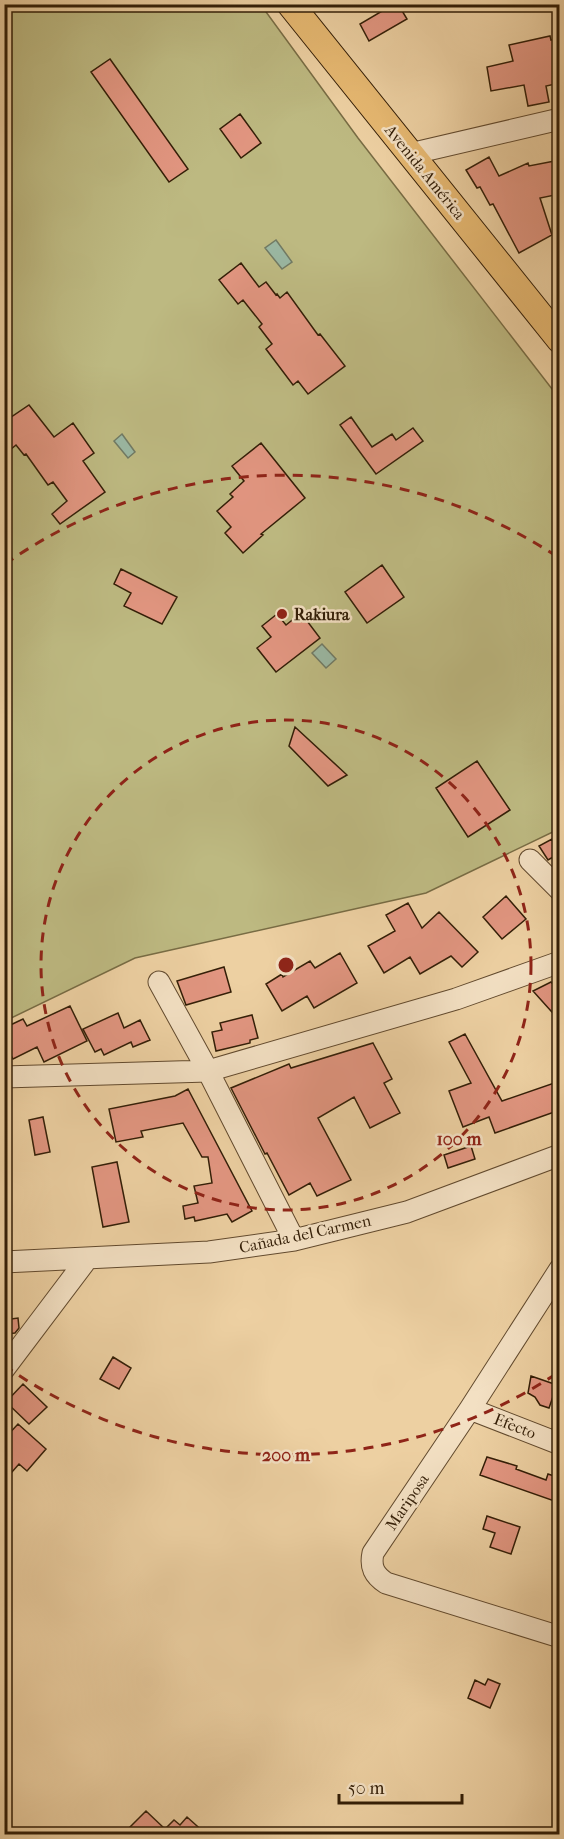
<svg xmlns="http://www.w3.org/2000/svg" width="564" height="1839" font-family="'IM FELL French Canon',serif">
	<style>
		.green { fill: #bdb981; stroke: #786c44; stroke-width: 1.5 }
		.water { fill: #9ab7a2; stroke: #717a64; stroke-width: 1.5 }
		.building { fill: #e29681; stroke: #331e07; stroke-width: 1.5 }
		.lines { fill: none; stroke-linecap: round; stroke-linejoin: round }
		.minor-casing { stroke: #624a2e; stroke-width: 23 }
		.major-casing { stroke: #331e07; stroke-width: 28 }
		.minor { stroke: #f3e0c3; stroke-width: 21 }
		.major { stroke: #e6b871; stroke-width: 26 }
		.ring { fill: none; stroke: #8f2418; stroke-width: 3; stroke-dasharray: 10 8 }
		.poi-dot { fill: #8f2418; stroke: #f3e0c3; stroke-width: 2 }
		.labels { text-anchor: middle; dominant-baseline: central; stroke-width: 5; stroke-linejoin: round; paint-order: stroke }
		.street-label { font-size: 16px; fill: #331e07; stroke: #f3e0c3 }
		.poi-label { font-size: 16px; font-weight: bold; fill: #331e07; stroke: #f3e0c3; text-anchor: start }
		.centre { fill: #8f2418; stroke: #f3e0c3; stroke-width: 3 }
		.ring-label { font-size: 18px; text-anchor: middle; font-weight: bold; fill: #8f2418; stroke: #f3e0c3; stroke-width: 5; stroke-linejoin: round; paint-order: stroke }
	</style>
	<rect width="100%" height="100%" fill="#edd0a2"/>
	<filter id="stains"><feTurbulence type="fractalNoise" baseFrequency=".00333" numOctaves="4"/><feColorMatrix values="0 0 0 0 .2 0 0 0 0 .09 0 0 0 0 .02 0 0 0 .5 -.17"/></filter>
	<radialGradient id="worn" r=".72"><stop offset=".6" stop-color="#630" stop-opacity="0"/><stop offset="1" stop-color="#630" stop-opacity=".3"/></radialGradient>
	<!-- green -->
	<path class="green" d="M5 5H261L358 138 559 398V829L426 893 135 958 5 1021Z"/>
	<!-- water -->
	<path class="water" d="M276 240 292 262 282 269 265 248Z
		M122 434 135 452 128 458 114 441Z
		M322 644 336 659 326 668 312 653Z"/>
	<!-- building -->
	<path class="building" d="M394 4H398L407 19 369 41 360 24Z
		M550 36 551 40 560 38V83L546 86 549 102 528 106 524 85 491 91 487 67 513 61 509 45Z
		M110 59 188 169 169 182 91 72Z
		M240 114 261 143 241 158 220 129Z
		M489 157 499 176 528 163 529 166 560 160V194L540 198 552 235 519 253 493 204 490 205 480 187 477 188 466 170Z
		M241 263 259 287 266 282 276 295 277 294 280 298 287 292 318 335 320 334 345 366 308 394 298 381 293 385 266 349 272 344 259 327 262 324 243 300 238 304 219 280Z
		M29 405 54 437 73 423 94 453 83 461 105 492 60 524 52 514 67 501 53 482 48 485 26 454 24 455 16 445 4 455V422Z
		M351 417 372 447 392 434 396 440 413 428 423 441 376 474 340 425Z
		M261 443 305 498 261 534 263 535 243 553 225 533 231 527 217 511 233 497 230 494 244 481 232 466Z
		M382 565 404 597 367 623 345 592Z
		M121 569 177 597 162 624 124 606 131 593 114 584Z
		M301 613 320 638 276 672 257 648 271 637 262 626 277 614 286 625Z
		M295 727 347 775 328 786 289 746Z
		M477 761 510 810 468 837 436 788Z
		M552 839 560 853 548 860 539 846Z
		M506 896 526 919 502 939 483 917Z
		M408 903 422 928 439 912 478 952 462 967 451 956 420 974 410 957 384 973 368 946 395 931 386 915Z
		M340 953 357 983 314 1008 307 996 282 1011 266 984 282 974 283 977 310 961 315 968Z
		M224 967 231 992 186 1005 177 981Z
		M551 982 560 992V1021L533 991Z
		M70 1006 87 1041 44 1062 37 1047 13 1059 4 1042V1028L23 1019 27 1026Z
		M118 1013 124 1028 140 1020 150 1040 133 1047 131 1042 104 1055 101 1049 95 1052 83 1029Z
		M252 1015 258 1038 250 1040V1043L216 1051 212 1032 222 1030 220 1023Z
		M465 1034 502 1101 560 1081V1110L495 1133 489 1117 463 1127 449 1091 471 1083 449 1042Z
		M373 1043 392 1079 384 1083 400 1113 370 1128 354 1097 318 1118 351 1180 317 1196 310 1183 289 1195 267 1153 265 1154 231 1088 289 1064 291 1068Z
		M188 1089 252 1211 232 1222 227 1214 195 1221 194 1217 185 1219 183 1206 198 1203 194 1186 212 1183 208 1157H202L183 1123 141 1131 143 1137 116 1142 109 1109 175 1096Z
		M43 1117 50 1152 35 1155 29 1120Z
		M471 1146 475 1159 448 1168 444 1155Z
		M117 1162 129 1222 103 1227 92 1167Z
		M18 1318 19 1328 15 1333 4 1334V1320Z
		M113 1357 131 1368 119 1389 100 1379Z
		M531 1376 557 1385 549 1408 540 1405 535 1397 528 1393Z
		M23 1384 47 1407 29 1424 6 1402Z
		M18 1424 46 1449 27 1471 19 1464 4 1481V1439Z
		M487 1457 517 1466 516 1469 546 1480 548 1474 560 1478V1503L480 1475Z
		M487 1516 520 1527 511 1554 490 1547 495 1533 483 1529Z
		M488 1679 500 1684 490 1708 468 1698 475 1680 485 1685Z
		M146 1811 165 1829 174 1820 180 1825 187 1817 206 1834H123Z"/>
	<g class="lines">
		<defs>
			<path id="minor" d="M410 154 560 119
				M530 860 560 890
				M159 982 208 1071 294 1240
				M4 1077 208 1071 456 999 560 962
				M4 1262 209 1252 294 1240 407 1212 560 1155
				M560 1269 470 1409 373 1553C370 1567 374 1575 386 1583L560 1637
				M4 1369 87 1259
				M470 1409 560 1444"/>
			<path id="major" d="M290 4 560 340"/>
		</defs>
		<!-- minor casing -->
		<use href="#minor" class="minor-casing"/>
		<!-- major casing -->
		<use href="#major" class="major-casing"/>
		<!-- minor -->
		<use href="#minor" class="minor"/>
		<!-- major -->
		<use href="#major" class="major"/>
	</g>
	<!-- distance rings -->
	<g class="ring">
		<circle cx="286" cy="965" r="245"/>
		<path d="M556 1374A490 490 0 0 1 5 1366M5 564A490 490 0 0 1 556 556"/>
	</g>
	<!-- markers -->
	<circle class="poi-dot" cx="282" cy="614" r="6"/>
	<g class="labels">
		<!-- street labels -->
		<g class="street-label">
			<text transform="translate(425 172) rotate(51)">Avenida América</text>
			<text transform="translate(305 1234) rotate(-12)">Cañada del Carmen</text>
			<text transform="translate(515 1426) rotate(21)">Efecto</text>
			<text transform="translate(407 1502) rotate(-56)">Mariposa</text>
		</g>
		<!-- poi labels -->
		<g class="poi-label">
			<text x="294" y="614">Rakiura</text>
		</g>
	</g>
	<circle cx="286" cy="965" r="9" class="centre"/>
	<g class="ring-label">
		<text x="459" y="1145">100 m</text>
		<text x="286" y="1461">200 m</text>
	</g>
	<!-- margin -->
	<rect width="564" height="1839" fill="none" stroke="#edd0a2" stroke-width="24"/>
	<rect x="6" y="6" width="552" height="1827" fill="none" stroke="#331e07" stroke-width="3"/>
	<rect x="12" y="12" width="540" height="1815" fill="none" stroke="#331e07" stroke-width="1.5"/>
	<!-- scale -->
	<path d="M339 1794v9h123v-9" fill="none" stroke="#331e07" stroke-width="3"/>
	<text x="348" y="1794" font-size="18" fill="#331e07" stroke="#f3e0c3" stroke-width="4.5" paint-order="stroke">50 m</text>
	<rect width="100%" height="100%" filter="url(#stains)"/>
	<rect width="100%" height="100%" fill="url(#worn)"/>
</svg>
